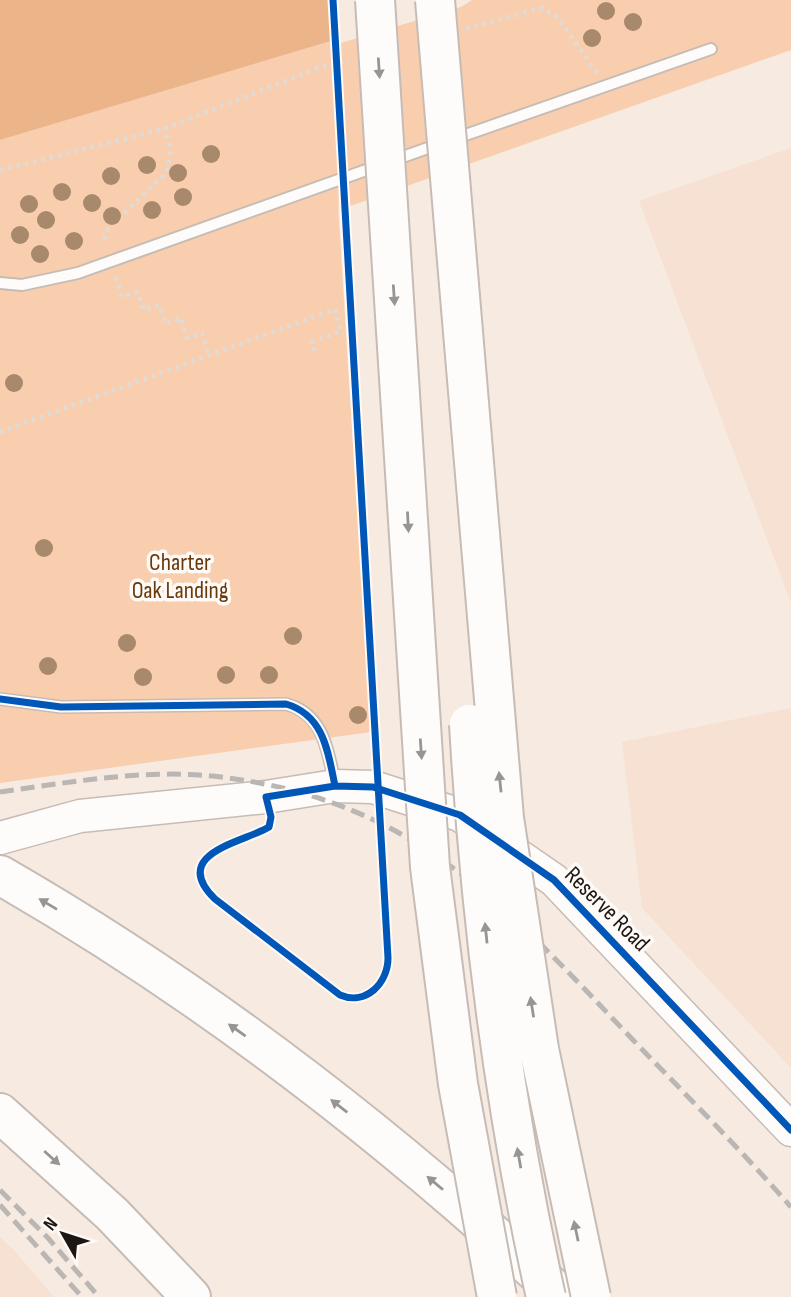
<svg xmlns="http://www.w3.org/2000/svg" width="791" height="1297" font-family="'Sofia Sans Condensed',sans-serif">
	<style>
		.built { fill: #f7e1d2 }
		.green { fill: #f8ceaf }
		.water { fill: #ebb489 }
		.pier { fill: #f7eae1 }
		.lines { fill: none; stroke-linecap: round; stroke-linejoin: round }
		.lane-casing { stroke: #c6bcb5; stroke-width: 14 }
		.secondary-casing { stroke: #c6bcb5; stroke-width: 35 }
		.highway-casing { stroke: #c6bcb5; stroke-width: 42 }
		.path { stroke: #dfdcd8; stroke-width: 4.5; stroke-dasharray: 3.5 5; stroke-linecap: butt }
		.lane { stroke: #fefcfa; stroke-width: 10 }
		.secondary { stroke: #fefcfa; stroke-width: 32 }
		.highway { stroke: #fefcfa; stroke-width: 38 }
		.rail { stroke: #bab6b4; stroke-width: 5; stroke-dasharray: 14 7; stroke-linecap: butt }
		.highway-bridge-casing { stroke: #c6bcb5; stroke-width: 42; stroke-linecap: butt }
		.highway-bridge { stroke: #fefcfa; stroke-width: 38 }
		.cycleway-casing { stroke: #fefaf7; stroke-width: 11 }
		.cycleway { stroke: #0057b8; stroke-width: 7 }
		.tree { fill: #a8896b }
		.oneway { fill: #999491 }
		.labels { text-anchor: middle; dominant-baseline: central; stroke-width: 7; stroke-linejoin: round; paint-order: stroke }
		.park-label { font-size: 24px; fill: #68390b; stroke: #fefaf7 }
		.street-label { font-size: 24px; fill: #1e1611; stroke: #fefaf7 }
	</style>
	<rect width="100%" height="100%" fill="#f7eae1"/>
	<!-- built -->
	<path class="built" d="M791 148V603L639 201Z
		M791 708V1068L642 908 622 742Z
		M0 1237 14 1250 54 1297H0Z"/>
	<!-- green -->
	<path class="green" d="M468 0H791V50L339 210 337 189 371 732 0 783V140Z"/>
	<!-- water -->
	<path class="water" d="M0 0H468L0 140Z"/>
	<!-- pier -->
	<path class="pier" d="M328 0H472L461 7 331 46Z"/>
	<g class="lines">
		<defs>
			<path id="lane" d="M454 139 711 49
				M0 283 22 285 78 273 439 144
				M0 699 61 707 286 704C324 714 327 750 335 783"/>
			<path id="secondary" d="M0 838 80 816 266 797 335 786 373 787 460 815 554 880 791 1130"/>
			<path id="highway" d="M0 875C200 990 386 1133 555 1290
				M0 1113 112 1214 191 1297"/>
		</defs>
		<!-- lane casing -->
		<use href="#lane" class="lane-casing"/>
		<!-- secondary casing -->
		<use href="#secondary" class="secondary-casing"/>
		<!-- highway casing -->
		<use href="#highway" class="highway-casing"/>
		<!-- path -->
		<path class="path" d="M466 29 541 8 557 17 598 74
			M0 170 164 129 318 68 349 60
			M104 239 106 231 167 172 171 149 164 129
			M116 277 122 297 137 292 144 310 159 305 166 324 181 318 187 338 202 333 208 354
			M0 432 335 309 341 331 312 342 315 351"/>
		<!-- lane -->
		<use href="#lane" class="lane"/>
		<!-- secondary -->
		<use href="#secondary" class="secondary"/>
		<!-- highway -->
		<use href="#highway" class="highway"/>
		<!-- rail -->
		<path class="rail" d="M0 792C72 782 148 768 221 777 417 801 507 908 634 1041 687 1096 741 1150 791 1207
			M0 1190 48 1238 99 1297
			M0 1205 82 1297"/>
		<defs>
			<path id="highway-bridge" d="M375 0 430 867 458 1084 497 1297
				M435 0 504 818 539 1049 591 1297
				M469 724C480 916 504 1109 546 1297"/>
		</defs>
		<!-- highway-bridge casing -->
		<use href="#highway-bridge" class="highway-bridge-casing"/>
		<!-- highway-bridge -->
		<use href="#highway-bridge" class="highway-bridge"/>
		<defs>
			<path id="cycleway" d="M333 0 388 958C388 983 366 1006 340 995L215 899C168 853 245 842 269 827L271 817 266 797 335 786 373 787 460 815 554 880 791 1130
				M0 699 61 707 286 704C324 715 328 752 335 786"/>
		</defs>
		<!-- cycleway casing -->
		<use href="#cycleway" class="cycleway-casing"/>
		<!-- cycleway -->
		<use href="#cycleway" class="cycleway"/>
	</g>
	<!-- trees -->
	<g class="tree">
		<circle cx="606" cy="11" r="9"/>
		<circle cx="633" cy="22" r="9"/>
		<circle cx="592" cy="38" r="9"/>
		<circle cx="211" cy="154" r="9"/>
		<circle cx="147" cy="165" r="9"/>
		<circle cx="178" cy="173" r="9"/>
		<circle cx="111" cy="176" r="9"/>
		<circle cx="62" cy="192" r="9"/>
		<circle cx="183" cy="197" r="9"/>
		<circle cx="92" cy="203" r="9"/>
		<circle cx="29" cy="204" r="9"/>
		<circle cx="152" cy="210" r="9"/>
		<circle cx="112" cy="216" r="9"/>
		<circle cx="46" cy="220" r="9"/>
		<circle cx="20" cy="235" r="9"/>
		<circle cx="74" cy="241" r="9"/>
		<circle cx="40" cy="254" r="9"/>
		<circle cx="14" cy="383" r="9"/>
		<circle cx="44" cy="548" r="9"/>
		<circle cx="293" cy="636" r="9"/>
		<circle cx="127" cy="643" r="9"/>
		<circle cx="48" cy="666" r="9"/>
		<circle cx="226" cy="675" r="9"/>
		<circle cx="269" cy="675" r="9"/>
		<circle cx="143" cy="677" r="9"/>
		<circle cx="358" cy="715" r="9"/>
	</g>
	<!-- one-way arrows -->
	<defs><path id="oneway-solid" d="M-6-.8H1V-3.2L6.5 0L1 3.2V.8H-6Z" transform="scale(1.75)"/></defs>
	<g class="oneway">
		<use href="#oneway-solid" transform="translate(379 68) rotate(86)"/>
		<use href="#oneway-solid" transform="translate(394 295) rotate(86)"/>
		<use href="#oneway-solid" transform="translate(408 522) rotate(87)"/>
		<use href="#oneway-solid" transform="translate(421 749) rotate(86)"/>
		<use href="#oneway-solid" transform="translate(500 782) rotate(-96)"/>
		<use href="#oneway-solid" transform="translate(48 904) rotate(-149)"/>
		<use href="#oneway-solid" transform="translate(486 933) rotate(-96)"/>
		<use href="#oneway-solid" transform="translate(532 1007) rotate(-99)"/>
		<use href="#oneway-solid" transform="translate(237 1030) rotate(-145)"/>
		<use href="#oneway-solid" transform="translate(339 1106) rotate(-142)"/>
		<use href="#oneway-solid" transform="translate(52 1158) rotate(42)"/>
		<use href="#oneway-solid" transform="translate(519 1158) rotate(-100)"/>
		<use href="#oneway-solid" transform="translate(435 1183) rotate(-140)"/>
		<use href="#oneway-solid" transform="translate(576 1231) rotate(-102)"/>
	</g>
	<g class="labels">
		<!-- park labels -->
		<g class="park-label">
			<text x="180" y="562">Charter<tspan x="180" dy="28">Oak Landing</tspan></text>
		</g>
		<!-- street labels -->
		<g class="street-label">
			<text transform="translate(607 909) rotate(45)">Reserve Road</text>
		</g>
	</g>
	<!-- north arrow -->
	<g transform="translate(63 1234) rotate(309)" stroke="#fefaf7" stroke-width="5" paint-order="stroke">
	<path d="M0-5L12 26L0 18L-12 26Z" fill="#1e1611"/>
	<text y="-10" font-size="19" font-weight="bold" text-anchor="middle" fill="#1e1611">N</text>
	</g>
</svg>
